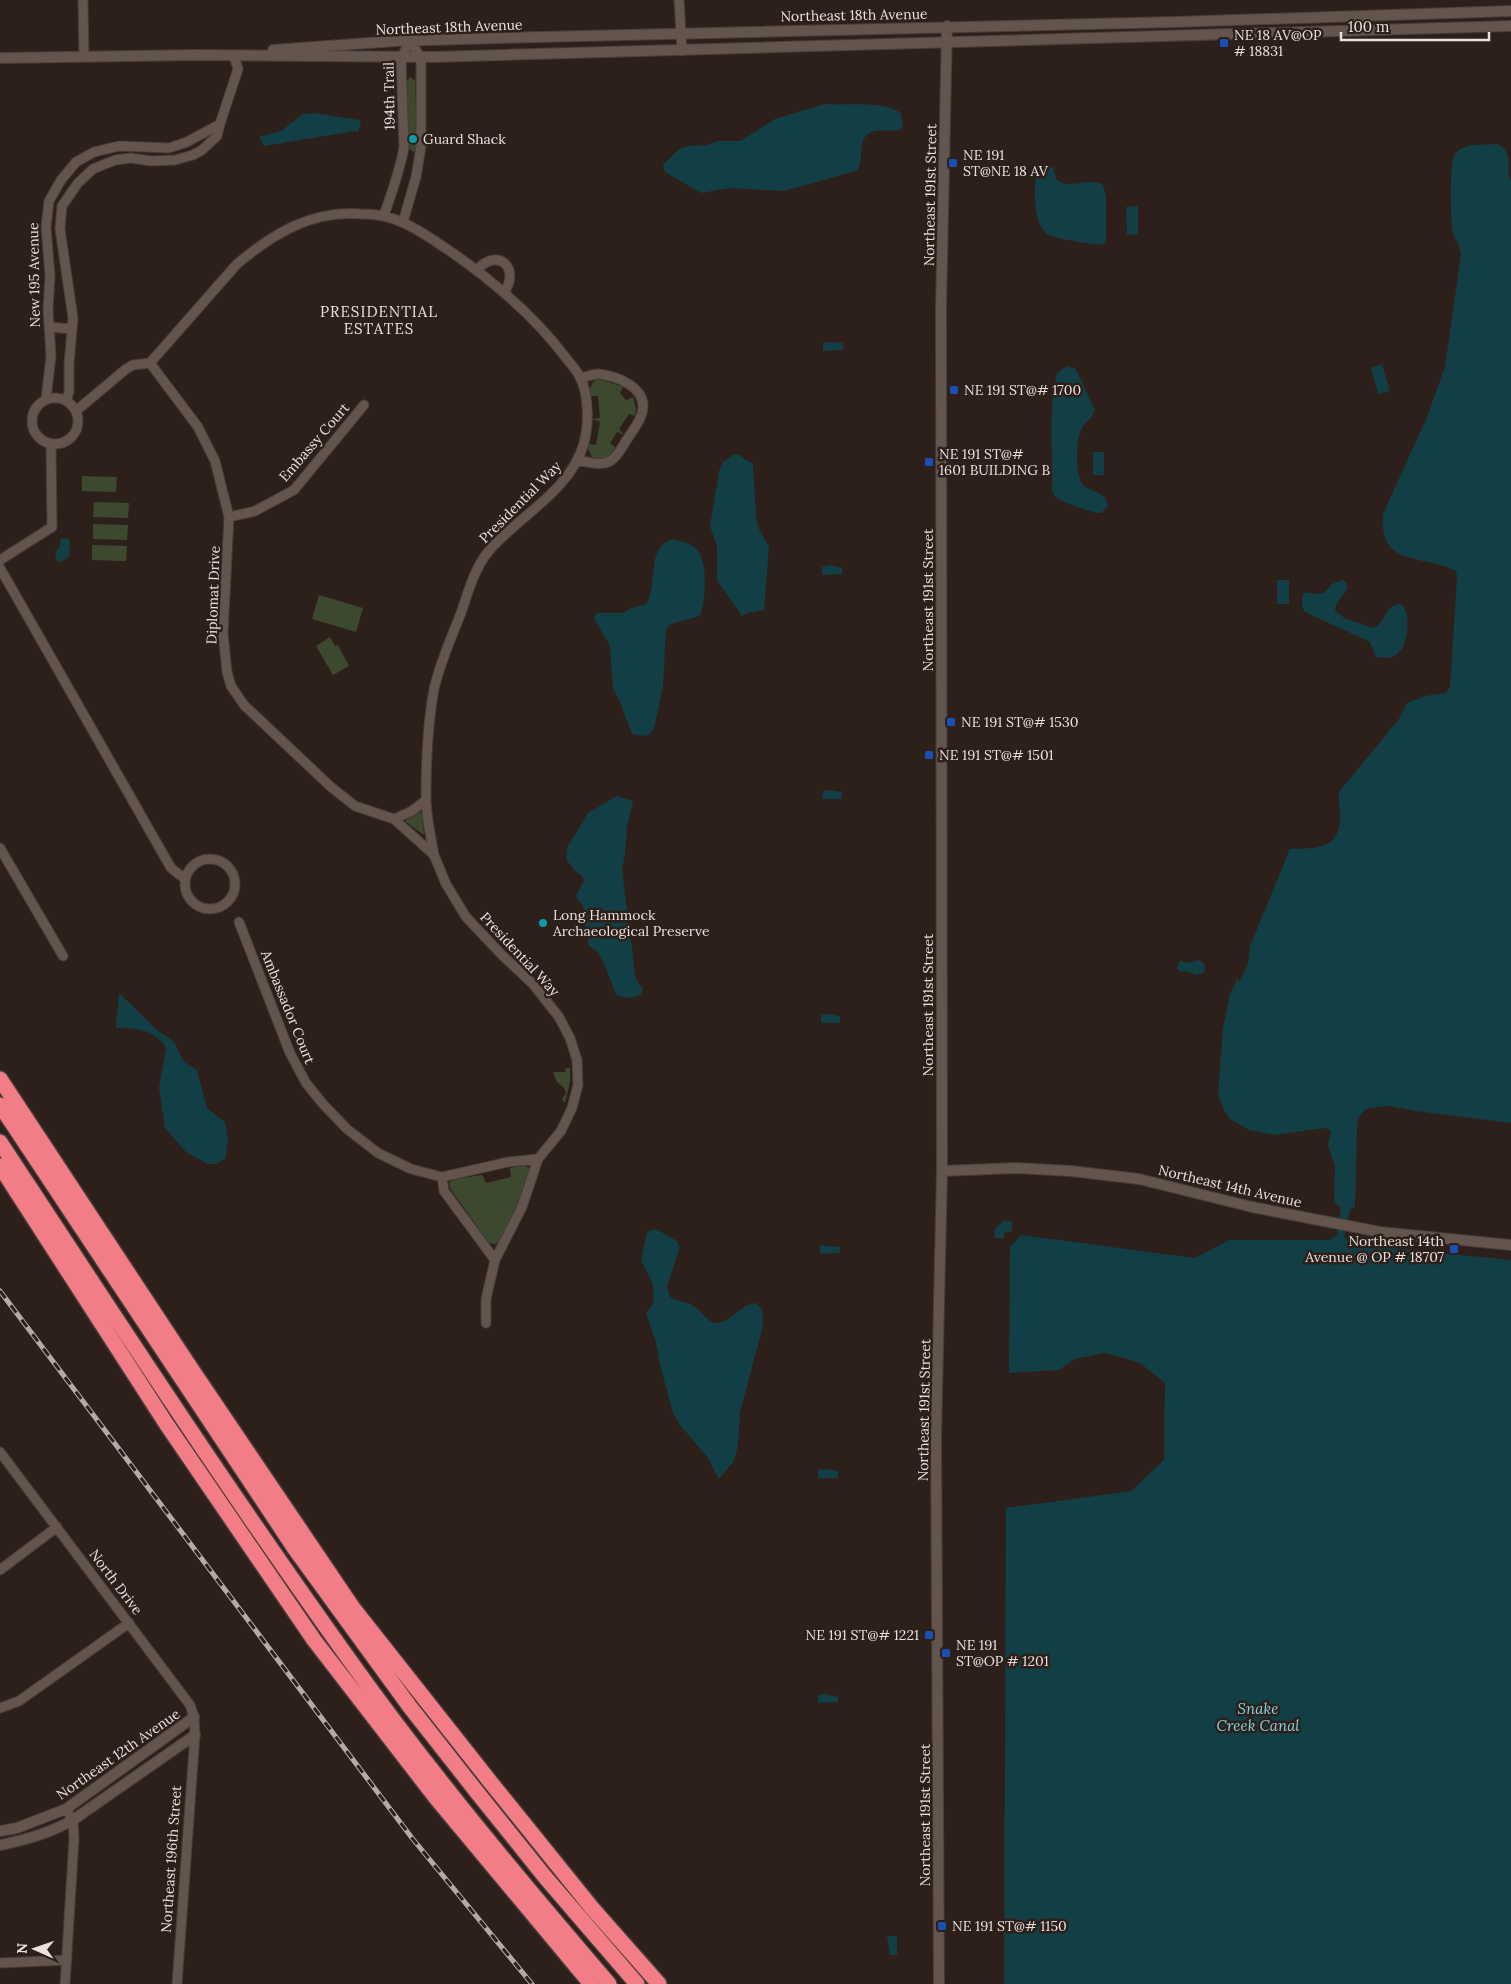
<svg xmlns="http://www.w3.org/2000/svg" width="1511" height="1984" font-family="Lora,serif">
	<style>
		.green { fill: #3d492f }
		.water { fill: #123e45 }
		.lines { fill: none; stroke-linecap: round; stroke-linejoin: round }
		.minor-casing { stroke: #473d39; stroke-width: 11 }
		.tertiary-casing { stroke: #473d39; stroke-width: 12 }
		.motorway-casing { stroke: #473d39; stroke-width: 18 }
		.minor { stroke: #63544e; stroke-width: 9 }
		.tertiary { stroke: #63544e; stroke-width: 10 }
		.motorway { stroke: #f27d87; stroke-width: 15 }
		.rail-casing { stroke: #b5aba6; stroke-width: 5 }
		.rail { stroke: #2d201a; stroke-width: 3; stroke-dasharray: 9; stroke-linecap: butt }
		.transit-dot { fill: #1a4fb4; stroke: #2d201a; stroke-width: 2 }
		.culture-dot { fill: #0f9aa8; stroke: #2d201a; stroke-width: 2 }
		.labels { text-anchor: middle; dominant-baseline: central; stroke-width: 5; stroke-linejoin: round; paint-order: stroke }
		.street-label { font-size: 14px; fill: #eae1dd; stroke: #2d201a }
		.poi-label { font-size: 14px; fill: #eae1dd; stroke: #2d201a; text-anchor: start }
		.neighbourhood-label { font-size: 15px; letter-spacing: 1px; fill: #eae1dd; stroke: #2d201a }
		.water-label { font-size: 15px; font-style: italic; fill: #83d0de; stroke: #2d201a }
	</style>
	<rect width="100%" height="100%" fill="#2d201a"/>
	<!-- green -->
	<path class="green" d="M410 77 415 81 417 147 414 152 409 149 408 146 407 81Z
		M596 380H603L623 387 620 393 626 400 633 397 636 409 635 416 629 414 619 429 624 435 617 432 610 443 615 447C612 453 609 457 603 460L592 457 588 449 589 444 596 445 600 422 592 419 600 418 598 396H591L589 391 593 382Z
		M82 476 117 477 116 492 82 491Z
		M94 502 129 503 128 518 93 517Z
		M93 524 128 525 127 540 93 539Z
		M92 545 127 546 126 561 92 560Z
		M319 595 363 608 356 632 312 619Z
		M330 637 335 646 338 645 349 666 333 675 316 646Z
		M420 812 422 813 424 835 406 822V820Z
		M566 1068H570V1082L565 1103 562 1099 566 1093 564 1088 557 1082 553 1072H565Z
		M524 1165 530 1169 529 1174 513 1217 499 1243 495 1244 489 1243 450 1188 449 1182 456 1179 481 1175 483 1176 486 1183 511 1177 510 1168Z"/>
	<!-- water -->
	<path class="water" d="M825 104C847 106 882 100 901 113L903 126 900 130C891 132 880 129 872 132 855 138 866 162 856 171L784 191 730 188 701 193 665 172 663 165 679 149 689 146 708 145 718 141H741L775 119Z
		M314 113 359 120 361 124 358 132 355 131 264 146 259 137 281 131 303 114Z
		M1497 144C1511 149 1508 164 1509 178L1511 180V1123L1416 1111 1389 1106 1369 1108 1364 1111 1358 1119 1357 1130 1355 1207 1350 1209 1344 1236 1351 1244 1511 1260V1984H1004L1006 1508 1131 1491 1164 1460 1165 1383 1140 1363 1106 1353 1074 1359 1059 1370 1009 1373 1010 1247 1021 1235 1195 1258 1229 1240H1330L1337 1235 1341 1208 1335 1203 1334 1198 1335 1166 1328 1146 1331 1132 1329 1129 1324 1128 1275 1135 1249 1130 1230 1119 1224 1110 1218 1096 1223 1028 1230 994 1237 979 1240 981 1248 964 1250 946 1290 849C1317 848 1340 850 1340 816 1340 808 1338 800 1339 792L1399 719 1407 703 1425 696 1446 693 1450 687 1457 576 1456 571C1424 554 1378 568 1383 514L1427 417 1445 367 1461 254C1459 244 1455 241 1453 233 1450 224 1450 162 1454 156 1454 155 1458 151 1459 150 1469 143 1485 145 1497 144Z
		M1047 165 1053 167 1056 179C1067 191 1089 176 1103 185L1106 196V242L1104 244C1094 246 1083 242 1073 241 1064 239 1053 238 1046 233 1032 221 1034 185 1037 168Z
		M1138 206V234L1127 235 1126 207Z
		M830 342 843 343V350L823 351V343Z
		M1382 364 1390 391 1378 394 1371 368Z
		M1067 366 1076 369 1095 410C1093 418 1087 420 1083 426 1075 438 1075 474 1083 485 1093 493 1107 492 1108 506L1101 513C1094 514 1061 502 1056 497 1053 495 1053 493 1052 490 1053 451 1048 411 1057 373Z
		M1093 452H1104V475H1093Z
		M733 455H739L753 464 756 516 759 529 769 547 764 610 747 613 742 616 717 580V546L710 526 719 471 723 462Z
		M61 538 70 539 69 557 61 562 57 561 55 552 60 547Z
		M672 539C681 541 691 543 697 550 709 563 705 600 700 616L671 624 666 629 663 687 654 728 651 733 645 736 632 734 620 702 613 688 610 646 594 618 596 613H623L631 608 646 604C659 584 645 548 672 539Z
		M830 565 842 568V574L822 575V567Z
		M1277 580H1289V604H1277Z
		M1342 580 1346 582 1348 588 1336 605 1335 610 1344 618 1373 628C1387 623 1384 604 1401 604 1411 612 1408 636 1403 647 1400 652 1395 656 1391 658L1376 657 1370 642 1305 612C1301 606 1300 598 1305 592L1316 594 1324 593 1332 584Z
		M829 790 842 792V799H822L823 791Z
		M617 796 633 801 627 828 625 854 622 870 636 980 643 989 641 995 630 998 617 996 604 964 598 952 589 946 585 930 583 905 578 900 576 895 584 881 582 876 575 871 566 859 567 848 588 813Z
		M1197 960C1203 961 1205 964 1205 971L1201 974 1196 975 1187 971 1181 972 1177 969 1178 963 1181 961 1189 963Z
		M119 993 156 1029 174 1042 184 1062 197 1070 207 1108 225 1122 228 1142 225 1159 216 1164H208L186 1152 165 1128 159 1088 166 1047C152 1029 138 1028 116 1028Z
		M828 1014 840 1016V1023H821V1015Z
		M1003 1221H1012V1231L1004 1233V1238H994L995 1229Z
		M656 1229 677 1241 680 1247 667 1287 670 1297C677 1301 685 1301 692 1305 703 1310 708 1329 725 1321 736 1315 743 1304 756 1303L762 1309 763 1326 740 1412 738 1445 734 1461 719 1479 708 1458 680 1425 673 1413 660 1365 656 1342 646 1314 654 1301 653 1285 641 1260 647 1232Z
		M820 1245 840 1247V1253L820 1254Z
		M825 1469 838 1471V1478H818V1470Z
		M825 1694 838 1697V1702L818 1703V1695Z
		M887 1936H897V1955H890Z"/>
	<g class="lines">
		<defs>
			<path id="minor" d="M83 0 84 56
				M679 0 682 51
				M220 124 238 69 234 56
				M384 215C392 192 400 171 404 147L401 58 410 41 421 58V146L416 177 403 222
				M477 270C497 247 521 267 504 293
				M49 327 72 329
				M150 363 237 264C274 233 312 210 361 214 373 214 383 215 394 219 414 226 430 238 447 249 492 280 534 315 566 358 571 364 577 371 580 377 589 395 589 424 584 443 570 492 519 515 488 552 474 569 468 593 461 613 451 638 440 663 434 689 428 721 426 765 426 798 426 817 431 837 434 855
				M150 363 198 427 215 461 229 517 223 633 227 672 231 686 244 705 331 787 355 806 394 819 412 811 426 800
				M32 421a23 23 0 1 1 46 0a23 23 0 1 1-46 0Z
				M46 399 51 356 48 310 50 276 46 227 49 201 61 180 76 162 94 152 119 146 169 148 187 142 220 124 217 136 202 150 193 155 175 160 151 161 131 158 115 160 93 169 78 183 62 206 60 229 73 318 69 364V392L66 401
				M76 411 126 369 133 365 150 363
				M578 460C586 462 597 465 605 463 615 461 621 449 626 441 632 431 643 419 643 406 643 386 616 376 599 374 593 374 586 377 580 378
				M229 517 255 511 294 490 364 405
				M0 560 52 527 51 445
				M0 568 171 868 185 879
				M394 819 434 855 446 884 466 917 502 955 533 984 559 1017 570 1038 577 1060 578 1085 572 1108 561 1131 538 1159 522 1207 495 1260 486 1299V1323
				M0 848 63 956
				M185 884a25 25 0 1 1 50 0a25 25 0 1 1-50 0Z
				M239 922 290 1053 306 1083 323 1104 347 1129 378 1153 411 1169 442 1177 508 1162 538 1159
				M442 1177 444 1191 495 1260
				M0 1452 190 1705 194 1717 195 1735 177 1984
				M0 1570 57 1527
				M0 1708 19 1701 129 1623
				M0 1963 67 1960
				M65 1984 74 1839 73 1820 66 1809"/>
			<path id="tertiary" d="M273 50 396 41 539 37 1175 22 1511 11
				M0 58 197 55 433 57 1511 26
				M942 1171 1015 1168 1071 1171 1139 1179 1252 1207 1380 1232 1511 1245
				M0 1831 17 1828 66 1809 194 1717
				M0 1845C26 1840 50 1833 73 1820L195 1735
				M939 1984 936 1436 942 1171 941 306 947 26"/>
			<path id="motorway" d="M0 1079 188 1364 353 1608 488 1779 592 1908 659 1984
				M0 1105 295 1549 410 1707 476 1791 545 1877 637 1984
				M0 1142C115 1317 229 1492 351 1662 431 1774 520 1880 609 1984
				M0 1166 167 1425 314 1640 436 1798 591 1984"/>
		</defs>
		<!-- minor casing -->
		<use href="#minor" class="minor-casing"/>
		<!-- tertiary casing -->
		<use href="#tertiary" class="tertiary-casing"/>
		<!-- motorway casing -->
		<use href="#motorway" class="motorway-casing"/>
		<!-- minor -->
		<use href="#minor" class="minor"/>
		<!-- tertiary -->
		<use href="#tertiary" class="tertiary"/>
		<!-- motorway -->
		<use href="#motorway" class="motorway"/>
		<defs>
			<path id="rail" d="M0 1291 412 1838 532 1984"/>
		</defs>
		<!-- rail casing -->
		<use href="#rail" class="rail-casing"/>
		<!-- rail -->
		<use href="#rail" class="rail"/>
	</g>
	<!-- markers -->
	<g class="transit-dot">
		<rect x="1219" y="38" width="10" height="10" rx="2.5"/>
		<rect x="948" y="158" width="10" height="10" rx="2.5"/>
		<rect x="949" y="385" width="10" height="10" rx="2.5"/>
		<rect x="924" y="457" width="10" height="10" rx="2.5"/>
		<rect x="946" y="717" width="10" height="10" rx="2.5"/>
		<rect x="924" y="750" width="10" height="10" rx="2.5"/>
		<rect x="1449" y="1244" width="10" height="10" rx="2.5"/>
		<rect x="924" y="1630" width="10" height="10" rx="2.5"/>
		<rect x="941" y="1648" width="10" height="10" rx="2.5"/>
		<rect x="937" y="1921" width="10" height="10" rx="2.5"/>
	</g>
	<g class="culture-dot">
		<circle cx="413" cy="139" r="5"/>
		<circle cx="543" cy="923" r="5"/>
	</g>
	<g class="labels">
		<!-- street labels -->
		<g class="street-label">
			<text transform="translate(854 15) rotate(-1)">Northeast 18th Avenue</text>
			<text transform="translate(449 27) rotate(-2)">Northeast 18th Avenue</text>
			<text transform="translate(389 96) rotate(-91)">194th Trail</text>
			<text transform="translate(930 195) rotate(-89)">Northeast 191st Street</text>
			<text transform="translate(34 275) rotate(-91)">New 195 Avenue</text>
			<text transform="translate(314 442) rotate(-49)">Embassy Court</text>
			<text transform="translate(520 502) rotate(-45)">Presidential Way</text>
			<text transform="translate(213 595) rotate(-88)">Diplomat Drive</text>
			<text transform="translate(928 600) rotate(-90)">Northeast 191st Street</text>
			<text transform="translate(520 954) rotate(47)">Presidential Way</text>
			<text transform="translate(928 1005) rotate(-90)">Northeast 191st Street</text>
			<text transform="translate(288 1007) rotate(68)">Ambassador Court</text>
			<text transform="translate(1230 1186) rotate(13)">Northeast 14th Avenue</text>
			<text transform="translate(924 1410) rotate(-89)">Northeast 191st Street</text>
			<text transform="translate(116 1582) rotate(53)">North Drive</text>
			<text transform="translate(118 1754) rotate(-35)">Northeast 12th Avenue</text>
			<text transform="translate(925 1815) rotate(-90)">Northeast 191st Street</text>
			<text transform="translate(171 1859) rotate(-86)">Northeast 196th Street</text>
		</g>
		<!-- poi labels -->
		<g class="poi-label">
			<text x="1234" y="35">NE 18 AV@OP<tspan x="1234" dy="16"># 18831</tspan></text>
			<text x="423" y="139">Guard Shack</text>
			<text x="963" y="155">NE 191<tspan x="963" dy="16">ST@NE 18 AV</tspan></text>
			<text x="964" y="390">NE 191 ST@# 1700</text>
			<text x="939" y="454">NE 191 ST@#<tspan x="939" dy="16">1601 BUILDING B</tspan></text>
			<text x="961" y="722">NE 191 ST@# 1530</text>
			<text x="939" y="755">NE 191 ST@# 1501</text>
			<text x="553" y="915">Long Hammock<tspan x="553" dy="16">Archaeological Preserve</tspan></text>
			<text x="1444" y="1241" text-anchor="end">Northeast 14th<tspan x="1444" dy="16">Avenue @ OP # 18707</tspan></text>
			<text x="919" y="1635" text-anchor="end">NE 191 ST@# 1221</text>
			<text x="956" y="1645">NE 191<tspan x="956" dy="16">ST@OP # 1201</tspan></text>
			<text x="952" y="1926">NE 191 ST@# 1150</text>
		</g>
		<!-- neighbourhood labels -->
		<g class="neighbourhood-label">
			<text x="379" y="311">PRESIDENTIAL<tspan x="379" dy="17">ESTATES</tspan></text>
		</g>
		<!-- water labels -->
		<g class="water-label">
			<text x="1258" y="1708">Snake<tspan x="1258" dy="17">Creek Canal</tspan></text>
		</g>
	</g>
	<!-- north arrow -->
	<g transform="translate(35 1949) rotate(272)" stroke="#2d201a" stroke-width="4" paint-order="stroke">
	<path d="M0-4L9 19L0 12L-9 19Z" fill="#eae1dd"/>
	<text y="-8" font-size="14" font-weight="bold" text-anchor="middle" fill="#eae1dd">N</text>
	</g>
	<!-- scale -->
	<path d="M1341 32v8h148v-8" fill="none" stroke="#eae1dd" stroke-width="2.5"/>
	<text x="1348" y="32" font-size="15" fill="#eae1dd" stroke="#2d201a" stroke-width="4" paint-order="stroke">100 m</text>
</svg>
